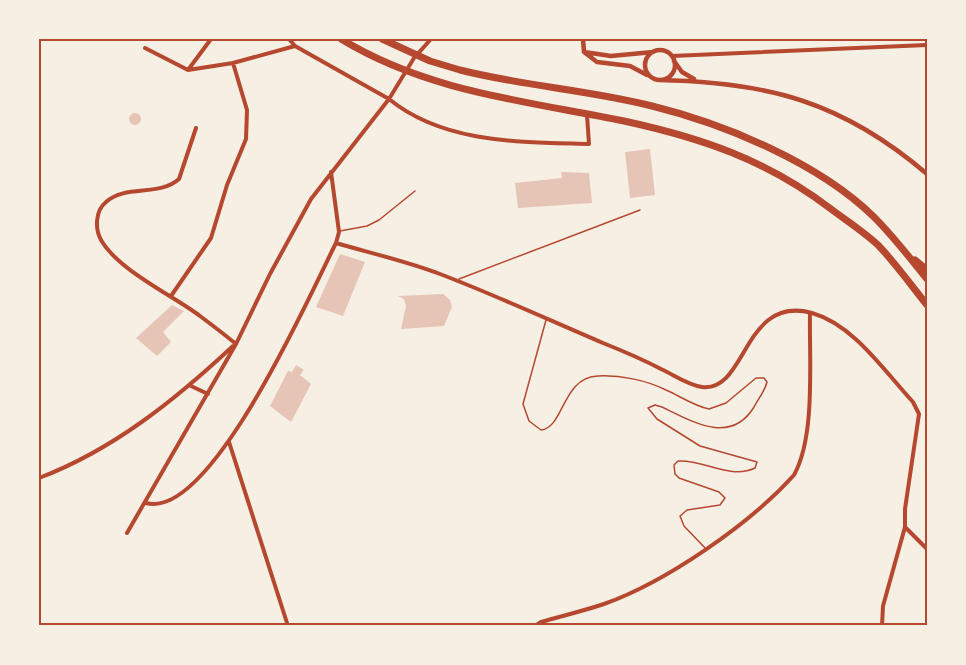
<svg xmlns="http://www.w3.org/2000/svg" width="966" height="665" font-family="'Roboto Condensed',sans-serif">
	<style>
		.building { fill: #e6c5b7 }
		.lines { fill: none; stroke-linecap: round; stroke-linejoin: round }
		.service { stroke: #b5482f; stroke-width: 1.5 }
		.minor { stroke: #b5482f; stroke-width: 4 }
		.tertiary { stroke: #b5482f; stroke-width: 4.5 }
		.motorway { stroke: #b5482f; stroke-width: 7 }
		.neatline { fill: none; stroke: #b5482f; stroke-width: 2 }
	</style>
	<rect width="100%" height="100%" fill="#f6efe4"/>
	<!-- building -->
	<path class="building" d="M129 119a6 6 0 1 1 12 0a6 6 0 1 1-12 0Z
		M650 149 655 195 630 198 625 152Z
		M561 172 589 173 592 203 518 208 515 183 562 178Z
		M340 254 365 262 343 316 316 307Z
		M443 294 450 300 452 307 444 326 401 329 406 306 404 299 398 296Z
		M172 305 184 311 163 332 171 342 157 356 136 338Z
		M296 365 304 370 300 375 311 384 291 422 270 406 288 371 292 372Z"/>
	<g class="lines">
		<!-- service -->
		<path class="service" d="M340 231 367 226 379 220 415 191
			M459 279 640 210
			M546 320 523 404 529 421 541 430C564 428 562 377 598 376 620 375 646 380 666 390 680 396 694 406 709 409L726 403 756 378H764L767 382C765 391 758 399 754 407 731 445 693 422 662 407L655 405 648 408 657 419 700 446 757 462 755 468C730 480 703 459 678 461L674 465 675 474 679 478 719 492 725 498 720 505 687 510 680 516 684 526 706 549"/>
		<!-- minor -->
		<path class="minor" d="M289 39 295 46 389 99C444 144 522 142 589 144L587 115
			M145 48 188 70 233 63 295 46
			M672 56 927 45
			M188 70 211 39
			M196 128 179 179C159 197 126 184 106 202 95 211 95 229 101 240 118 270 172 295 200 316 212 325 224 334 236 344
			M336 243C370 253 406 261 440 274 495 295 549 320 603 343 623 351 642 359 661 369 674 375 688 385 702 387 747 393 743 294 812 313 854 325 884 371 913 402L919 414 905 509V527L883 606 882 626
			M171 296 211 238 227 185 246 139 247 110 233 63
			M191 386 208 394
			M229 442 288 626
			M39 478C113 450 175 400 233 346
			M146 503C211 521 311 292 336 243L339 232 331 172
			M906 528 927 549
			M127 533 236 344 270 274 311 199 389 99 414 58 431 39
			M535 626 541 622C562 616 583 611 604 604 666 582 750 524 794 475 816 436 809 358 810 313"/>
		<!-- tertiary -->
		<path class="tertiary" d="M583 39 584 52
			M645 65a15 15 0 1 1 30 0a15 15 0 1 1-30 0Z
			M584 52 597 62 630 66 647 75
			M584 52 611 56 653 52
			M674 61 682 72 694 79
			M659 80C768 82 843 102 927 174"/>
		<!-- motorway -->
		<path class="motorway" d="M341 39C428 92 526 101 624 121 702 138 767 160 831 209 847 221 864 232 878 245 896 264 911 285 927 305
			M382 39 430 61 460 70C523 86 589 90 652 106 725 124 819 163 874 217 893 236 910 258 927 279
			M915 260 927 270"/>
	</g>
	<!-- border -->
	<rect width="966" height="665" fill="none" stroke="#f6efe4" stroke-width="81"/>
	<rect x="40" y="40" width="886" height="584" class="neatline"/>
</svg>
